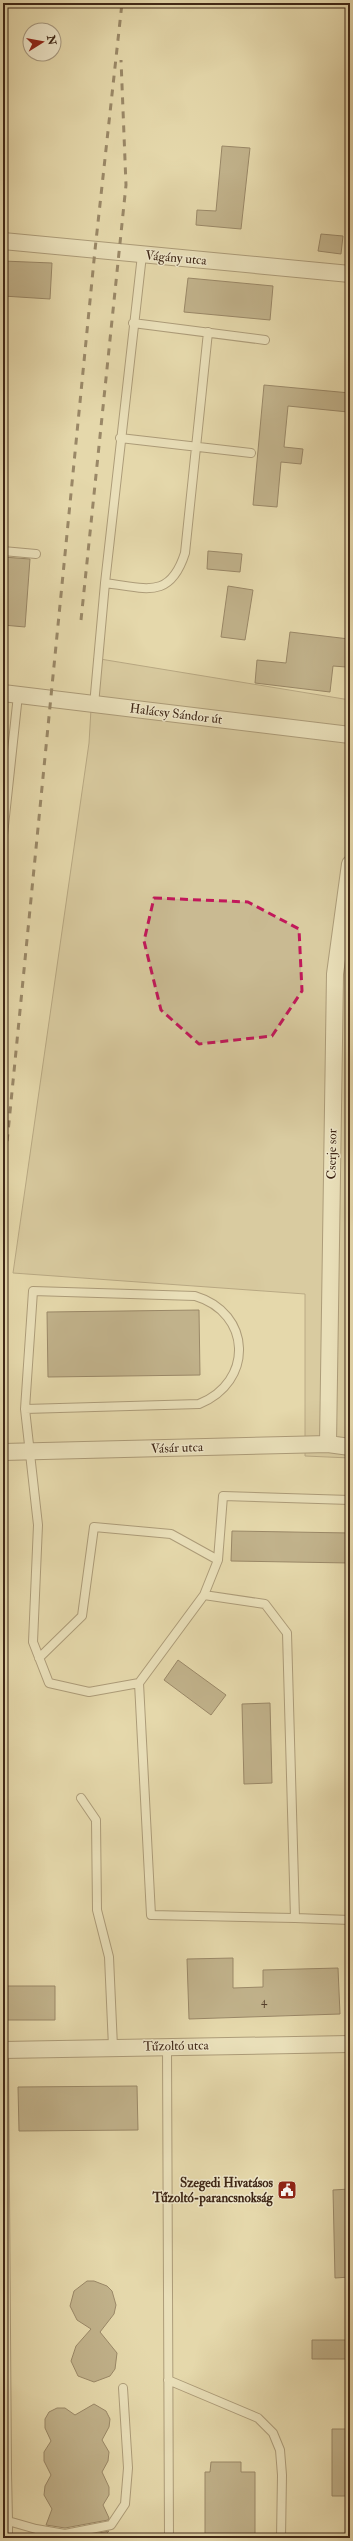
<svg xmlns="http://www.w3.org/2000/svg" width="353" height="2541" font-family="'IM FELL Double Pica',serif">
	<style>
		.green { fill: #c9ba92; stroke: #847054 }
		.building { fill: #958364; stroke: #3f2716 }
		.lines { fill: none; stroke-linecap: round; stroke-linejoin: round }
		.lane-casing { stroke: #68533c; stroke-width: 10 }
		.street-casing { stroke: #68533c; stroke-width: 18 }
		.lane { stroke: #eee6c9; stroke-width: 8 }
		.street { stroke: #eee6c9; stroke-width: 16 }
		.rail { stroke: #3f2716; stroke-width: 3; stroke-dasharray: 7 7; stroke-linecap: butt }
		.marked { fill: none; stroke: #c2185b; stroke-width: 3; stroke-dasharray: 8 5; stroke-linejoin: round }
		.labels { text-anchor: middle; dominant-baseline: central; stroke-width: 3; stroke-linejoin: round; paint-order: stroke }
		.number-label { font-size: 11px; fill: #543e2a }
		.street-label { font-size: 13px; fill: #3f2716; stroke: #eee6c9 }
		.poi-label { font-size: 13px; font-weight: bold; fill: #3f2716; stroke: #eee6c9; text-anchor: end }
	</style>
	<rect width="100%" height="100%" fill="#e5d8ac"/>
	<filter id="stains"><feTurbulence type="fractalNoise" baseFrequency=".005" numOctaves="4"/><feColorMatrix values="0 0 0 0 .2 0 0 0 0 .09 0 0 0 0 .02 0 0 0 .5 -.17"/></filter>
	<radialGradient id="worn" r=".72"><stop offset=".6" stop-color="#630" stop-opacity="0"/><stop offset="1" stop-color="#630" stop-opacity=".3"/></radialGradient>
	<!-- green -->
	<path class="green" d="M94 658 350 700V1458L305 1456V1294L13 1273 89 743Z"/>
	<!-- building -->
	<path class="building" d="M222 146 250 148 241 229 196 225 197 210 216 211Z
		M321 234 343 236 341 254 318 251Z
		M3 261 52 263 50 299 3 296Z
		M188 278 273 286 270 320 184 312Z
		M264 385 350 393 348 412 288 406 284 447 303 449 301 464 281 462 277 507 253 505Z
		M208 551 242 554 240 572 207 569Z
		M3 557 30 559 25 627 3 625Z
		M228 586 253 590 245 640 221 637Z
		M290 632 349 639 346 667 333 666 330 692 255 683 257 660 286 663Z
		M199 1310 200 1375 48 1377 47 1312Z
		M232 1531 350 1533V1563L231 1561Z
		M178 1660 226 1695 211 1715 164 1680Z
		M270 1703 272 1783 244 1784 242 1704Z
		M233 1958V1988L263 1987V1970L338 1968 340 2014 189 2019 187 1959Z
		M3 1986H55V2020H3Z
		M137 2086 138 2130 19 2131 18 2087Z
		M350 2189V2277L335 2278 333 2190Z
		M87 2281H94L107 2286 112 2291 116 2305 114 2314 100 2332 117 2353 115 2369 110 2376 94 2382 78 2376 71 2361 76 2346 91 2329 77 2320 70 2306 74 2291Z
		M312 2340H350V2359H312Z
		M94 2404 106 2411 110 2419 109 2427 102 2440 109 2452 108 2461 102 2472 109 2487V2495L103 2505 109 2518 108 2520 65 2528 46 2525 52 2509 44 2495 45 2486 51 2475 44 2461V2452L51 2441 45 2428V2419L49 2412 57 2408H65L75 2415Z
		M332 2429H350V2496H332Z
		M211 2462H241V2472H255V2538H205V2472H210Z
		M109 2531 102 2538 84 2536Z"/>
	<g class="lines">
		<defs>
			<path id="lane" d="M142 255 105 583C146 588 170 600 185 553L208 332
				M133 323 265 340
				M120 438 251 453
				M3 551 36 554
				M94 705 105 583
				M3 835 18 695
				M25 1409 199 1404C254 1382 252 1313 195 1296L33 1291 25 1409 38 1525 33 1642 49 1683 89 1692 139 1683
				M218 1560 223 1496 350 1500
				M204 1595 139 1683 151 1915 295 1918
				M39 1658 82 1616 94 1527 171 1534 218 1560 204 1595 265 1604 287 1633 295 1918 350 1920
				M81 1798 96 1820 97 1910 109 1957 113 2047
				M167 2046 169 2538
				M168 2380 258 2418 273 2433 280 2450 282 2475 281 2538
				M7 2472 8 2521 36 2529 65 2534 111 2525 125 2504 128 2468 123 2388
				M3 2473 7 2472 4 2050
				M8 2538V2521"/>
			<path id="street" d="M3 241 350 274
				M3 693 350 735
				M328 1444 335 974 350 864
				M3 1452 328 1444 350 1447
				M3 2050 350 2044"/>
		</defs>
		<!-- lane casing -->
		<use href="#lane" class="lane-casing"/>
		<!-- street casing -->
		<use href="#street" class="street-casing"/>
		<!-- lane -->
		<use href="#lane" class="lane"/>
		<!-- street -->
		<use href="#street" class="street"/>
		<!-- rail -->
		<path class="rail" d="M81 620 126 185 121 60
			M3 1183 95 250 122 3"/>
	</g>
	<!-- marked area -->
	<path d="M0 0H353V2541H0ZM154 898 248 902 299 929 302 991 272 1036 199 1044 161 1010 144 941Z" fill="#e5d8ac" fill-opacity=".55" fill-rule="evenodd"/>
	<path class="marked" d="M154 898 248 902 299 929 302 991 272 1036 199 1044 161 1010 144 941Z"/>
	<!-- icons -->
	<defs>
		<symbol id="civic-square" viewBox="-11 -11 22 22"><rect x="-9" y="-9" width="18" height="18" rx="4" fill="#8f2418" stroke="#eee6c9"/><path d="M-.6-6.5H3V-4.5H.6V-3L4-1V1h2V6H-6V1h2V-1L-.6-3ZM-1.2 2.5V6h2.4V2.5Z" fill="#fff"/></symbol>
	</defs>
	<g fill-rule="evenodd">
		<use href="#civic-square" x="276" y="2179" width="22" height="22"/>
	</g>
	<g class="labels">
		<!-- number labels -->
		<g class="number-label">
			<text x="264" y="2001">4</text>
		</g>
		<!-- street labels -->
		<g class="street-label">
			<text transform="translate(176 258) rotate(5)">Vágány utca</text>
			<text transform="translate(176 714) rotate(7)">Halácsy Sándor út</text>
			<text transform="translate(332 1154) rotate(-89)">Cserje sor</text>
			<text transform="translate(177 1448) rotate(-2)">Vásár utca</text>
			<text transform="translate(176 2046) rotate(-1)">Tűzoltó utca</text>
		</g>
		<!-- poi labels -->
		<g class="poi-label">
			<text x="273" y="2183">Szegedi Hivatásos<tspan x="273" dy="15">Tűzoltó-parancsnokság</tspan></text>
		</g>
	</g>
	<!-- margin -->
	<rect width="353" height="2541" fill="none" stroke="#e5d8ac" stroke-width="16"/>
	<rect x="4" y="4" width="345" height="2533" fill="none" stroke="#3f2716" stroke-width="2"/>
	<rect x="8" y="8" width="337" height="2525" fill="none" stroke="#3f2716"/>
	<!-- north arrow -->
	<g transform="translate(42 42) rotate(79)"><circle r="19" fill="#eee6c9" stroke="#a89a81"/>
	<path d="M0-3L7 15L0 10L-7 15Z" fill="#8f2418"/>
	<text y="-6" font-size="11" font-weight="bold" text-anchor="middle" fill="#3f2716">N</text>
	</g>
	<rect width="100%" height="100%" filter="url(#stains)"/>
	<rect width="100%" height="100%" fill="url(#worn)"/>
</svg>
